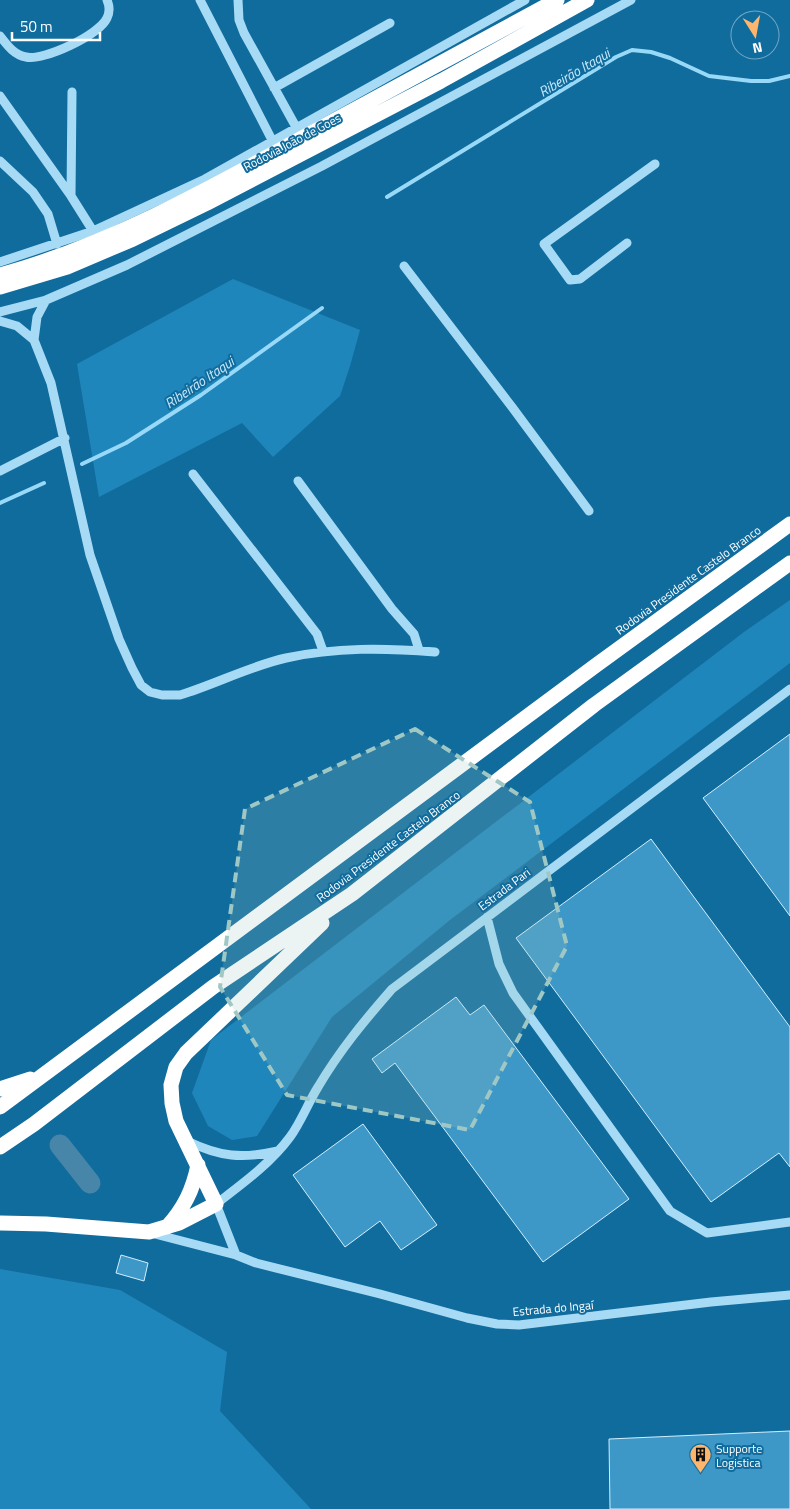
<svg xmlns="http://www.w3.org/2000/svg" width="790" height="1509" font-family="'Titillium Web',sans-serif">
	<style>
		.green { fill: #1f86bc }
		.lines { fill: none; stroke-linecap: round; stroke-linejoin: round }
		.stream { stroke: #99d9f8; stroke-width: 4 }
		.river { stroke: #4786a8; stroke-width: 21 }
		.building { fill: #3e98c7; stroke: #d0effe }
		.minor { stroke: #a7dbf5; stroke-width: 9 }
		.highway { stroke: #fff; stroke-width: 15 }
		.marked { fill: #9fc8c5; fill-opacity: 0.2; stroke: #9fc8c5; stroke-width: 4; stroke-dasharray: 10 6; stroke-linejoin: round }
		.labels { text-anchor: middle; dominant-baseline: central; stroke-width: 4; stroke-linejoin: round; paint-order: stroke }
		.street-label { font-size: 12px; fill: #fff; stroke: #116c9e }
		.poi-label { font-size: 12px; fill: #fff; stroke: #116c9e; text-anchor: start }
		.water-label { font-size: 14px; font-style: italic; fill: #c7eafc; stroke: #116c9e }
	</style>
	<rect width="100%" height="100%" fill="#116c9e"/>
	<!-- green -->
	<path class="green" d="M233 279 360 330 350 366 340 396 273 457 242 423 99 497 77 364Z
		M790 600V663L450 920 332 1017 257 1136 232 1140 208 1126 192 1093 211 1040 744 632Z
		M0 1269 120 1290 227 1352 220 1411 311 1509H0Z"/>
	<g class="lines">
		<!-- stream -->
		<path class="stream" d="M387 197 616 57 632 50 651 52 670 58 709 76 751 81H769L790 76
			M82 464 126 443 201 395 322 308
			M0 503 44 483"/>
		<!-- river -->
		<path class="river" d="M60 1145 90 1183"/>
	</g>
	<!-- building -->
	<path class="building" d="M790 734V916L703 798Z
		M651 839 790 1027V1167L779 1153 711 1202 516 938Z
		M456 997 470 1015 484 1005 629 1199 543 1262 395 1063 382 1073 372 1059Z
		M363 1124 437 1225 401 1250 380 1221 345 1247 293 1175Z
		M121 1255 148 1263 144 1281 116 1273Z
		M790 1431V1509H610L609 1439Z"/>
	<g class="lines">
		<!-- minor -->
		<path class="minor" d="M200 0 272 140
			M238 0 239 20 244 33 296 127
			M0 36C7 45 14 55 26 57 44 61 99 35 107 18 110 12 110 7 107 0
			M274 88 390 23
			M0 96 71 196 93 231
			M0 161 33 192 48 214 57 244
			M71 196 72 92
			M627 243 580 279 570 280 544 244 655 164
			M0 262 93 231 205 179 525 0
			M404 266 512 407 589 511
			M0 312 46 300 127 265 322 166 631 0
			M0 321 17 326 34 340 51 383 90 555 119 639 132 668 141 685 150 692 162 695H180C216 684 250 666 286 658 336 647 385 648 435 652
			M34 340 37 317 46 300
			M0 471 65 438
			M193 474 317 634 323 651
			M298 481 392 609 414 634 419 650
			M487 917 499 964 513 993 670 1211 707 1233 790 1222
			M187 1141C220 1157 242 1159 278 1151
			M151 1233 236 1255 256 1263 380 1294 467 1318 497 1324 519 1325 711 1302 790 1295
			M236 1255 216 1204C242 1184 270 1164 290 1137 301 1122 308 1103 318 1087 340 1050 364 1021 392 989L790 689"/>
		<!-- highway -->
		<path class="highway" d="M0 275C106 246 204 192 300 139 386 93 471 46 557 0
			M0 287 67 267 133 239 207 203 441 81 587 0
			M0 1089 30 1079
			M0 1107 595 666 790 524
			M0 1147 34 1124 213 987 352 894 594 705 790 563
			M0 1223 46 1224 149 1232 179 1223 216 1204 176 1121 172 1103 171 1085 176 1067 186 1053 322 923
			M167 1227C184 1208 193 1190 198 1165"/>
	</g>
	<!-- marked area -->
	<path class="marked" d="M415 729 530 802 567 946 470 1130 287 1095 220 987 245 809Z"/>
	<!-- icons -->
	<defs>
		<symbol id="building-pin" viewBox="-11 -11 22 30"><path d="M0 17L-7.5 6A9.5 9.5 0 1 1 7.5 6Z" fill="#ffb56b" stroke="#116c9e"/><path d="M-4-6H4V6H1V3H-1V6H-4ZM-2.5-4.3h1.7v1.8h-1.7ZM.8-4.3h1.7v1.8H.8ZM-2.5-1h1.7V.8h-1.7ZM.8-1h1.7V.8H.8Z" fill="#111"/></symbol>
	</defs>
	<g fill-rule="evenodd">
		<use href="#building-pin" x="688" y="1442" width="25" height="34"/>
	</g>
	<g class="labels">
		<!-- street labels -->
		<g class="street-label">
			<text transform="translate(292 142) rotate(-28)">Rodovia João de Goes</text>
			<text transform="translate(688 580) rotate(-36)">Rodovia Presidente Castelo Branco</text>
			<text transform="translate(388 846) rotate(-37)">Rodovia Presidente Castelo Branco</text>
			<text transform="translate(504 889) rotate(-37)">Estrada Pari</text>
			<text transform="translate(553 1308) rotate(-5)">Estrada do Ingaí</text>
		</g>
		<!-- poi labels -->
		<g class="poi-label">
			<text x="716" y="1448">Supporte<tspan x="716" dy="14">Logistica</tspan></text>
		</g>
		<!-- water labels -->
		<g class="water-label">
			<text transform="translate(574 72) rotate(-31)">Ribeirão Itaqui</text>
			<text transform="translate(199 382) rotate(-34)">Ribeirão Itaqui</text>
		</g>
	</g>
	<!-- north arrow -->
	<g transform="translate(755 35) rotate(169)"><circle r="24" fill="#116c9e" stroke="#70a7c5"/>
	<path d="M0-4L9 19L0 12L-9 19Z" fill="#ffb56b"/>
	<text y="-8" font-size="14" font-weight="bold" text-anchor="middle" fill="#ffffff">N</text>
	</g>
	<!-- scale -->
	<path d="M12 32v8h88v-8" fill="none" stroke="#ffffff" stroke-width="2.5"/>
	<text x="20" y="32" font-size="15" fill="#ffffff" stroke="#116c9e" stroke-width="4" paint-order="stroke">50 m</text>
</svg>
